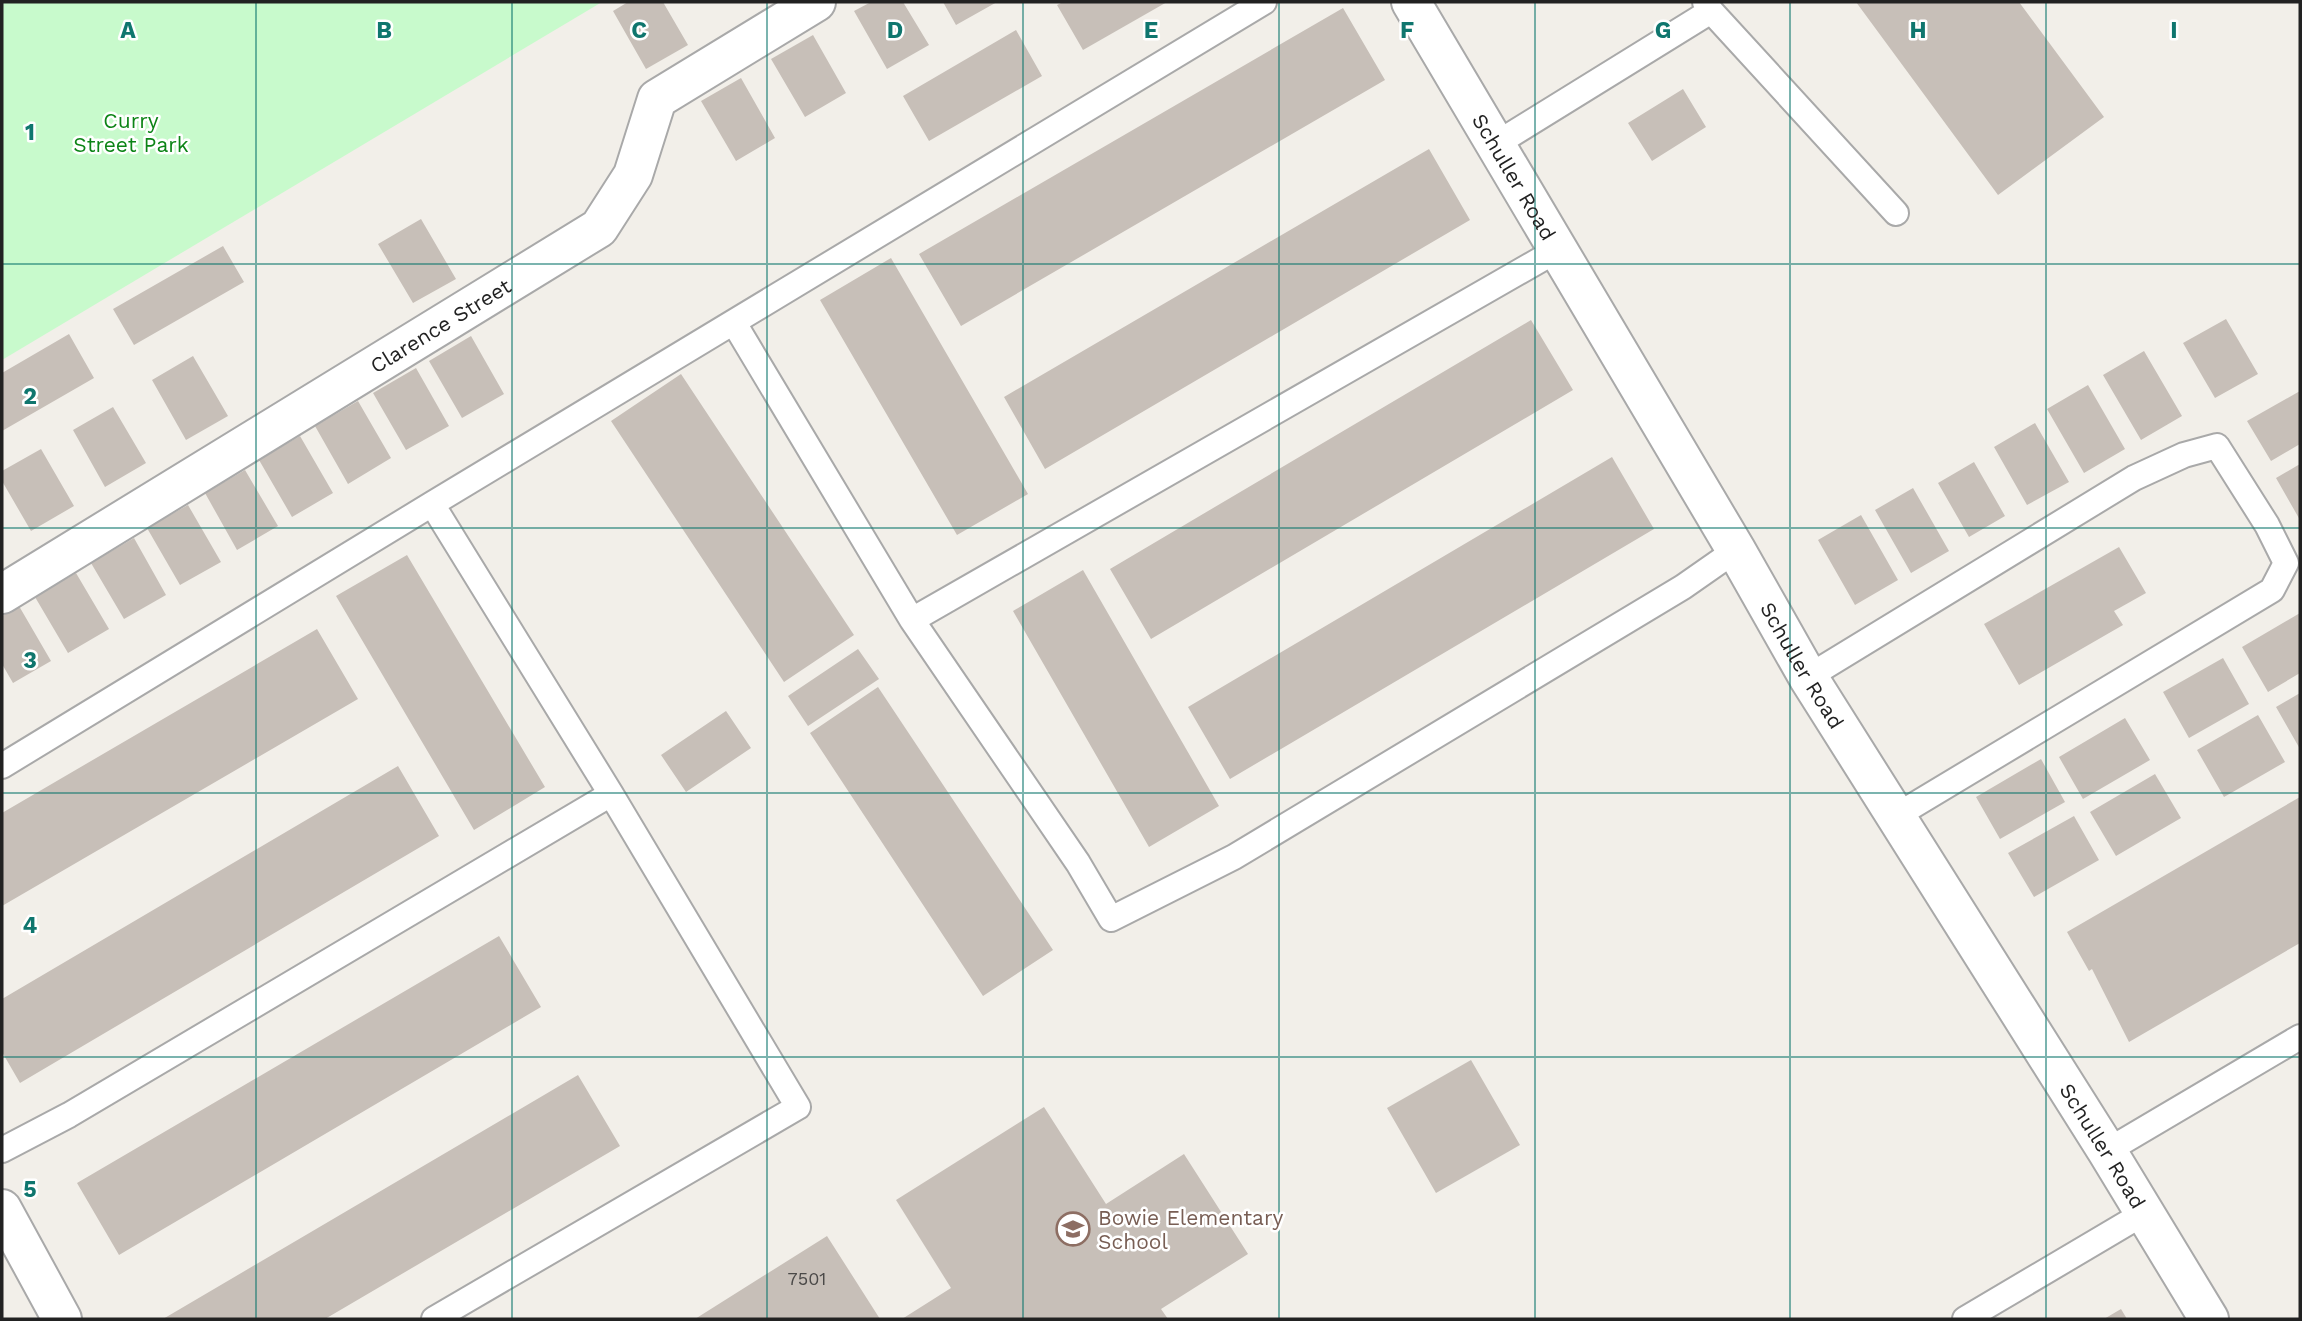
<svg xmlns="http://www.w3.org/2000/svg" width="2302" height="1321" font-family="'Work Sans',sans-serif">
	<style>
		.park { fill: #c8facc }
		.building { fill: #c7bfb8 }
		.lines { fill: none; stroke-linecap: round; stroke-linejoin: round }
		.lane-casing { stroke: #a9a9a9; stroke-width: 28 }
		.street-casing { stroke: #a9a9a9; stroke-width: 42 }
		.lane { stroke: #fff; stroke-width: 24 }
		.street { stroke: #fff; stroke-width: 38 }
		.grid { fill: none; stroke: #0f766e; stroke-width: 2; stroke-opacity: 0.55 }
		.labels { text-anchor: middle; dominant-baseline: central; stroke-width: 5; stroke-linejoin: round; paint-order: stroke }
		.number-label { font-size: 18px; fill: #4b4948 }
		.park-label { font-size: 21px; fill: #0c8416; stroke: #fff }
		.street-label { font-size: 21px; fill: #222; stroke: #fff }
		.education-label { font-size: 21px; fill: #785e54; stroke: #fff; text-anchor: start }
		.grid-label { font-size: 23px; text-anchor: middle; font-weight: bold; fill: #0f766e; stroke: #fff; stroke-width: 5; stroke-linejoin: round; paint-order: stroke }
	</style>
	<rect width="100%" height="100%" fill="#f2efe9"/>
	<!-- park -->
	<path class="park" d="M2 2H602L2 360Z"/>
	<!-- building -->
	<path class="building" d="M628 2H663L688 45 646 69 613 11Z
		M871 2H903L929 45 887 69 854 11Z
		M943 2H997L956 25Z
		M1063 2H1167L1083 50 1057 5Z
		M1856 2H2019L2104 117 1998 195Z
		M1343 8 1385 80 961 326 919 254Z
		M1016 30 1042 76 929 141 903 96Z
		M813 35 846 93 805 117 771 59Z
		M741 78 775 138 736 161 701 101Z
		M1683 89 1706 127 1652 161 1628 123Z
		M1429 149 1470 220 1045 469 1004 397Z
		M421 219 456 279 413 303 378 244Z
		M223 246 244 282 134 345 113 309Z
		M891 258 1028 494 957 535 820 300Z
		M2226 319 2258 374 2215 398 2183 343Z
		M1531 320 1573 390 1151 639 1110 569Z
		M69 334 94 378 2 431V373Z
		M471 336 504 394 462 418 429 361Z
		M2144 351 2182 416 2141 440 2103 375Z
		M193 356 228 416 186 440 152 380Z
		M416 368 449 426 406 450 373 393Z
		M681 374 854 635 784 682 611 421Z
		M2088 385 2125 449 2084 473 2047 409Z
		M2300 391V444L2271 461 2247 421Z
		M358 401 391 458 348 484 315 426Z
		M113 407 146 463 105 487 73 430Z
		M2035 423 2069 482 2027 505 1994 447Z
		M300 436 333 493 292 517 259 460Z
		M41 449 74 506 31 531 2 481V471Z
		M1612 457 1654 529 1230 779 1188 707Z
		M1974 462 2005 516 1969 537 1938 483Z
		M2300 464V520L2276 478Z
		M245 470 278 526 237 550 205 493Z
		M1913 488 1949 551 1911 573 1875 510Z
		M188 505 221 562 180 585 147 528Z
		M1861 515 1898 580 1855 605 1818 540Z
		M134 538 166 595 124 619 91 563Z
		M2119 547 2146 593 2114 611 2123 625 2019 685 1984 624Z
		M407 555 545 787 474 830 336 596Z
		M1083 570 1219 806 1149 847 1013 611Z
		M76 573 109 629 68 653 35 597Z
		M19 606 51 661 13 683 2 664V616Z
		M2300 613V673L2268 692 2242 647Z
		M317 629 358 699 2 906V813Z
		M858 649 879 679 808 726 788 696Z
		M2223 658 2249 704 2189 738 2163 692Z
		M878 687 1053 950 983 996 810 733Z
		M2300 693V749L2276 707Z
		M726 711 751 748 686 792 661 755Z
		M2258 715 2285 762 2224 797 2197 750Z
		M2125 718 2150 760 2083 799 2059 757Z
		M2041 759 2065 802 2000 839 1976 797Z
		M398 766 439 836 20 1083 2 1052V999Z
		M2155 774 2181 818 2116 856 2090 812Z
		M2300 797V943L2129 1042 2092 969 2089 971 2067 932Z
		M2074 816 2099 860 2034 897 2008 853Z
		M499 936 541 1007 119 1255 77 1183Z
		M1471 1060 1520 1145 1436 1193 1387 1108Z
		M578 1075 620 1146 325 1319H163Z
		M1044 1107 1106 1204 1184 1154 1248 1254 1161 1309 1168 1319H902L951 1288 896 1200Z
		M827 1236 880 1319H695Z
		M2121 1309 2127 1319H2104Z"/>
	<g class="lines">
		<defs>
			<path id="lane" d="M1711 11 1896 213
				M1496 144 1711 11 1705 2
				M734 323 912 620 1078 863 1111 919 1234 857 1683 587 1736 550
				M432 504 611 794 798 1107 434 1319
				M912 620 1559 249
				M1808 677 2134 478 2184 455 2217 446 2267 525 2286 563 2272 590 1896 816
				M2 766 432 504 1264 2
				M2 1150 69 1115 611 794
				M2107 1151 2300 1037
				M1965 1319 2146 1212"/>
			<g id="street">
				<path id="s1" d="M1411 2 1736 550 1808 677 2107 1151 2209 1319"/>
				<path id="s2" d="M2 594 599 228 633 175 657 99 816 2"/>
				<path d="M2 1209 62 1319"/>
			</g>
		</defs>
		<!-- lane casing -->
		<use href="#lane" class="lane-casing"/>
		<!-- street casing -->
		<use href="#street" class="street-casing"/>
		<!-- lane -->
		<use href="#lane" class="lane"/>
		<!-- street -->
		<use href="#street" class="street"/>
	</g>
	<!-- grid -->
	<path class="grid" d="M256 2V1319M512 2V1319M767 2V1319M1023 2V1319M1279 2V1319M1535 2V1319M1790 2V1319M2046 2V1319M2 264H2300M2 528H2300M2 793H2300M2 1057H2300"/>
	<!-- icons -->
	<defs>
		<symbol id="school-ring" viewBox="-11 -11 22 22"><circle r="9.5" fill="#fff" stroke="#8d6e63" stroke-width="1.5"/><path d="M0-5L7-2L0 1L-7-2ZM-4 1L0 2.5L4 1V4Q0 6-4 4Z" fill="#8d6e63"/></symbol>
	</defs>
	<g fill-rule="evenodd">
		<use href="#school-ring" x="1054" y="1210" width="38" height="38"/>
	</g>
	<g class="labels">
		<!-- number labels -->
		<g class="number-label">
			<text x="807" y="1278">7501</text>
		</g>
		<!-- park labels -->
		<g class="park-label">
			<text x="131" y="120">Curry<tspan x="131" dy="24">Street Park</tspan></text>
		</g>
		<!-- street labels -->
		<g class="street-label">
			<text stroke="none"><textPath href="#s1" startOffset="203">Schuller Road</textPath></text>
			<text stroke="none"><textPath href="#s2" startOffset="514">Clarence Street</textPath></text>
			<text stroke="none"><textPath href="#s1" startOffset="770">Schuller Road</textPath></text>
			<text stroke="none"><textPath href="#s1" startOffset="1337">Schuller Road</textPath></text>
		</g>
		<!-- education labels -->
		<g class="education-label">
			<text x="1098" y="1217">Bowie Elementary<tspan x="1098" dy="24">School</tspan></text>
		</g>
	</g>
	<g class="grid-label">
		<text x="128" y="38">A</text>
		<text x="384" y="38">B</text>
		<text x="639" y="38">C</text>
		<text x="895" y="38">D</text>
		<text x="1151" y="38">E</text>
		<text x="1407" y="38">F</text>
		<text x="1663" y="38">G</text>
		<text x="1918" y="38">H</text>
		<text x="2174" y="38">I</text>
		<text x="30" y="140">1</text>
		<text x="30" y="404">2</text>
		<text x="30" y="668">3</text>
		<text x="30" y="933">4</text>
		<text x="30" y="1197">5</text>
	</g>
	<!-- border -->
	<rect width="2302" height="1321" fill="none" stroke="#222222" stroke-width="7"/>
</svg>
